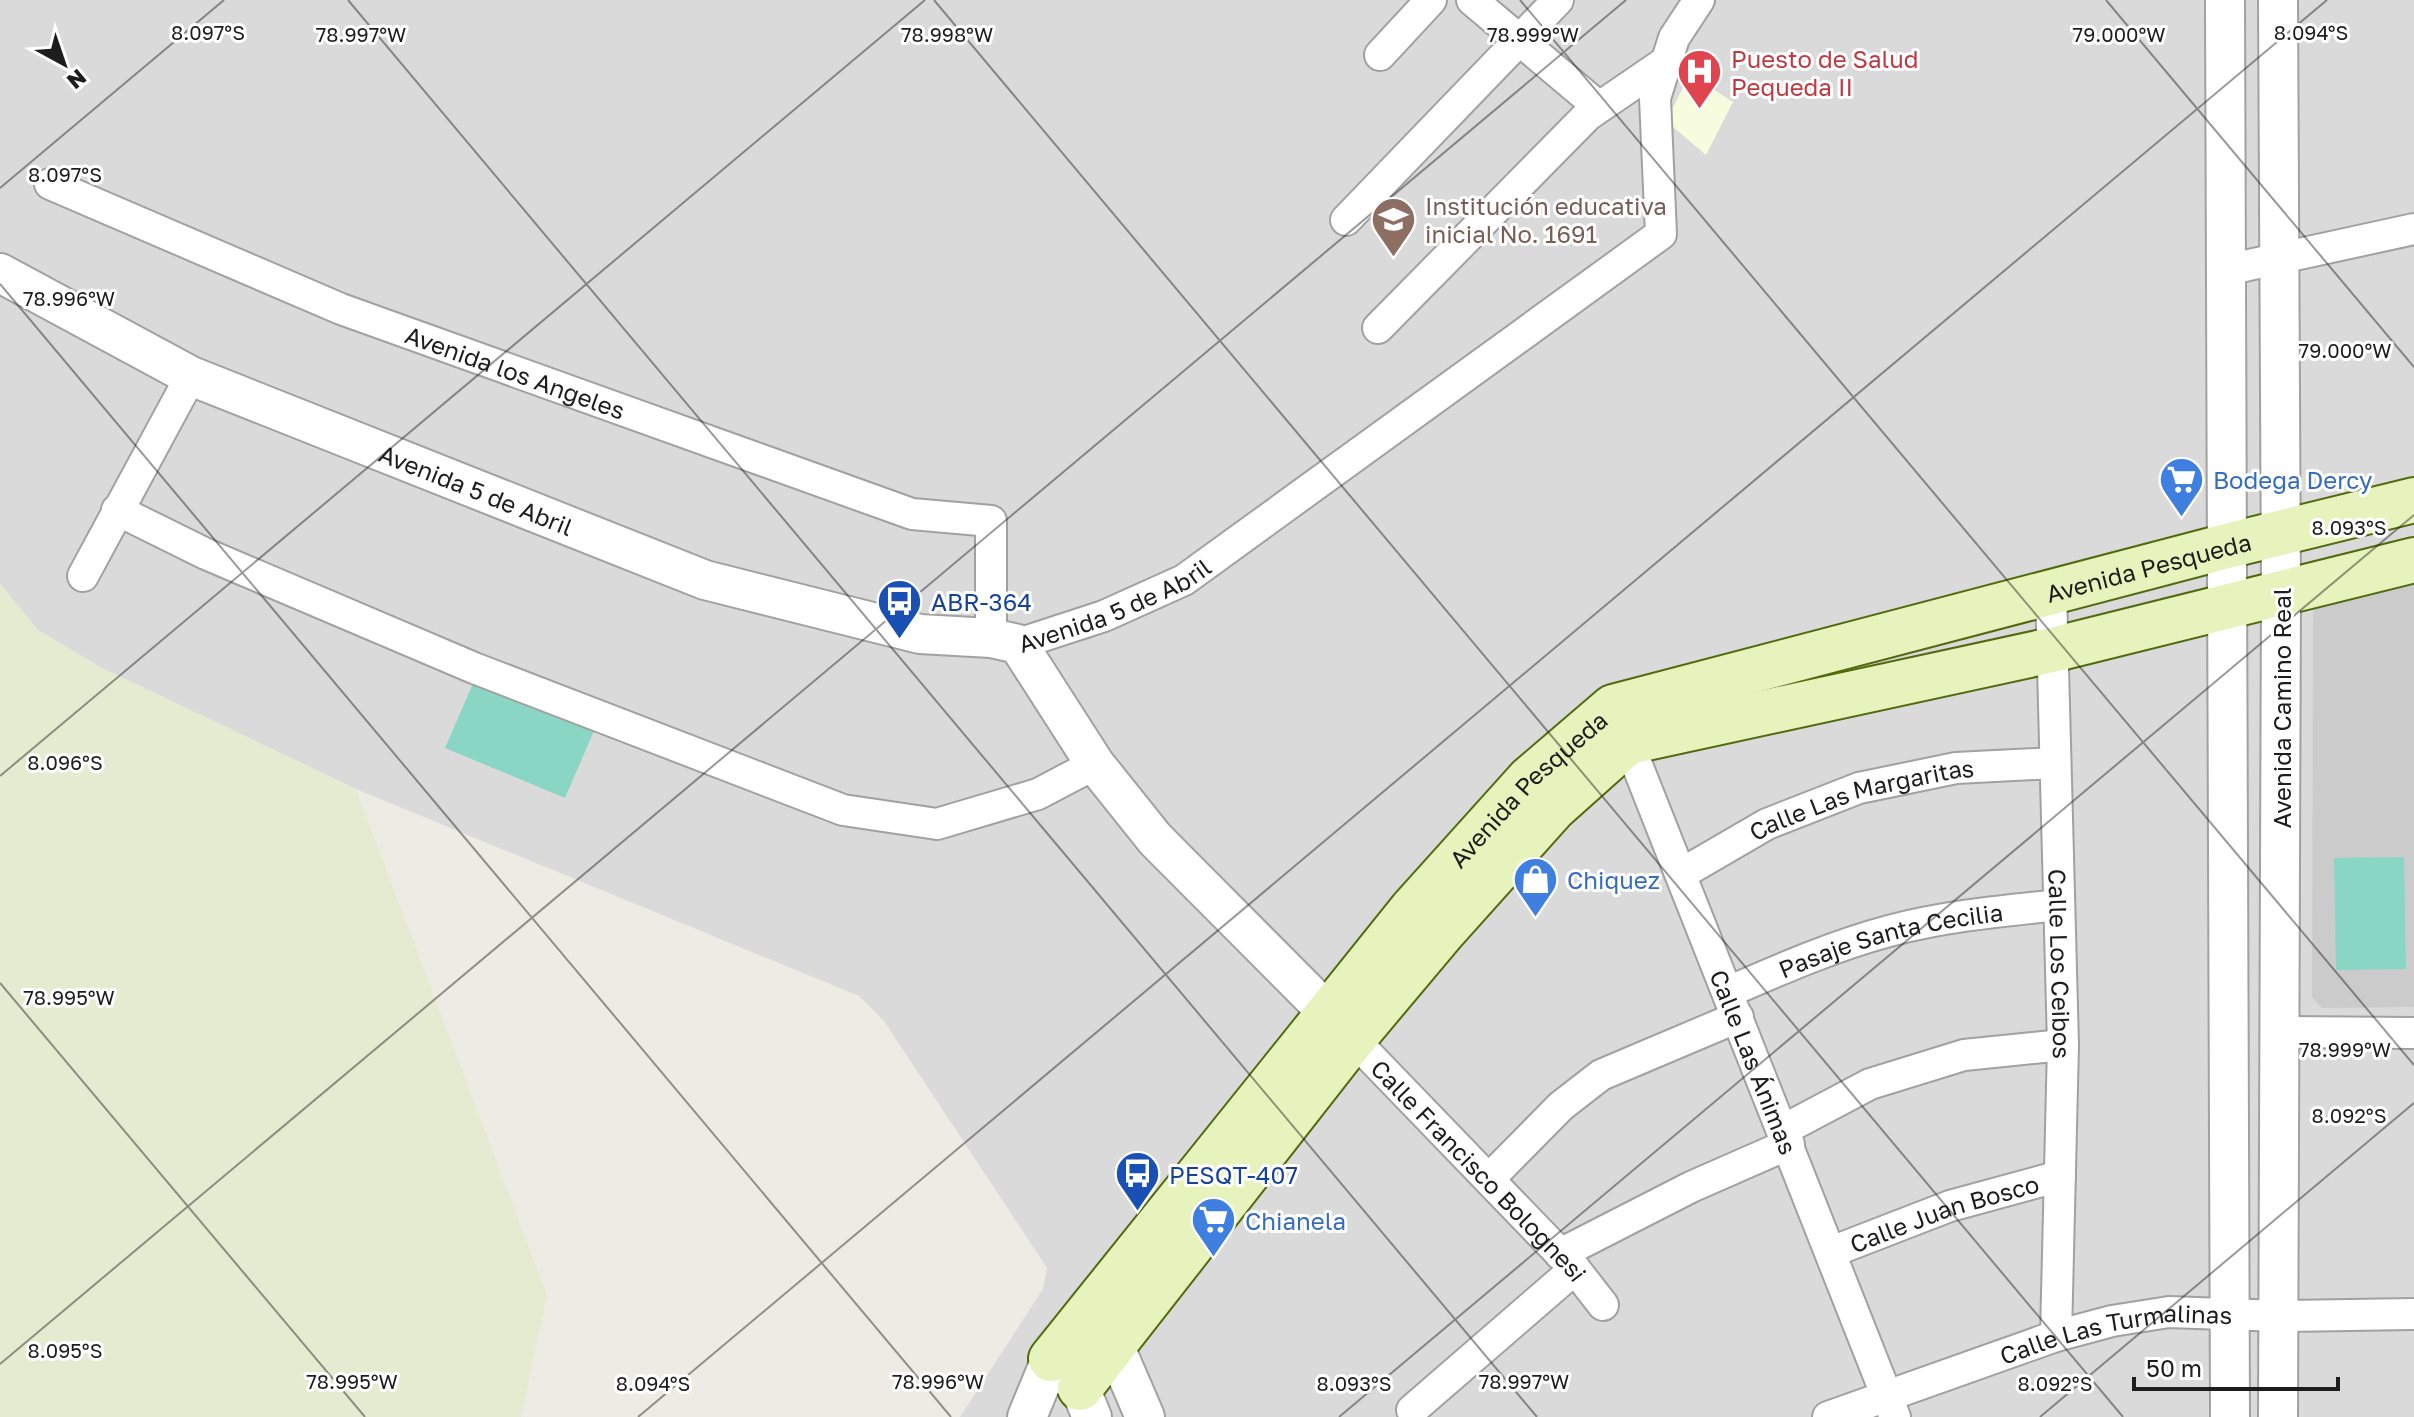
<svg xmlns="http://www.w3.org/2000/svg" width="2414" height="1417" font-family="'Golos Text',sans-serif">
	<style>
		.residential { fill: #dbdada }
		.education { fill: #f7fcde }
		.religious { fill: #cbcbcb }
		.farmland { fill: #e4ebd1 }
		.pitch { fill: #89d6c5 }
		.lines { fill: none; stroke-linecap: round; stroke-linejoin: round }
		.minor-casing { stroke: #a1a1a1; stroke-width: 34 }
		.tertiary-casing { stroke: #a1a1a1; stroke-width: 42 }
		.secondary-casing { stroke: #516a0e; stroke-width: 48 }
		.minor { stroke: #fff; stroke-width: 30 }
		.tertiary { stroke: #fff; stroke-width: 38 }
		.secondary { stroke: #e7f3bc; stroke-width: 44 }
		.ticks { fill: none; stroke: #1d1d1d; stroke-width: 2; stroke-opacity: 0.45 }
		.labels { text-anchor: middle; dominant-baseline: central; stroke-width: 6; stroke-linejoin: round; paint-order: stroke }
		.health-label { font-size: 24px; fill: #be3a42; stroke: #fff; text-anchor: start }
		.education-label { font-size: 24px; fill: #785e54; stroke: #fff; text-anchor: start }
		.street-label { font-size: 24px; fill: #1d1d1d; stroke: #fff }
		.shop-label { font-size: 24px; fill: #366cbe; stroke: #fff; text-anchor: start }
		.transit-label { font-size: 24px; fill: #164399; stroke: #fff; text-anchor: start }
		.ticks-label { font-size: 20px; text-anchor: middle; fill: #1d1d1d; stroke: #fff; stroke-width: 6; stroke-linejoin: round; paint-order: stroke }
	</style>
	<rect width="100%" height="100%" fill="#edece4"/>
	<!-- residential -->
	<path class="residential" d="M0 0H2414V1417H960L1043 1289 1047 1268 884 1021 859 996 356 789 100 667 38 630 0 584Z"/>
	<!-- education -->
	<path class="education" d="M1690 74 1733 102 1706 155 1666 121Z"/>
	<!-- religious -->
	<path class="religious" d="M2414 578V1007L2322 1008 2312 997 2313 611 2327 599Z"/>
	<!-- farmland -->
	<path class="farmland" d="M0 584 38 630 100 667 356 789 547 1295 521 1417H0Z"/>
	<!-- pitch -->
	<path class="pitch" d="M474 681 594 731 565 798 445 748Z
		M2404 857 2406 969 2336 970 2334 858Z"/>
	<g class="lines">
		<defs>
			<g id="minor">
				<path d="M1472 0 1599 107"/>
				<path d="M1380 55 1431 0"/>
				<path id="s1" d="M50 184 341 309 912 514 991 521V638"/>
				<path d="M1346 220 1558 0"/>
				<path d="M2226 270 2414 229"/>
				<path d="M1378 328 1588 115 1667 61"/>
				<path d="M117 510 206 554 474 668 843 810 937 824 1038 794 1095 764"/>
				<path d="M83 576 191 376"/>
				<path id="s2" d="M2051 592 2063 1045 2056 1336"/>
				<path id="s3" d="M1018 644 1104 616 1184 580 1661 234 1655 98 1674 38 1699 0"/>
				<path id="s4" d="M1622 727 1895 1417"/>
				<path id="s5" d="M1681 874 1767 824 1859 788 1956 768 2055 763"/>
				<path id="s6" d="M1728 992C1781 969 1833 946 1889 931 1945 916 2002 911 2059 905"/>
				<path d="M2280 1032 2414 1033"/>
				<path id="s7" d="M1353 1039 1575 1269 1603 1305"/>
				<path d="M1783 1130 1870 1084 1964 1055 2063 1045"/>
				<path d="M1489 1179 1561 1106 1601 1075 1738 1017"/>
				<path id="s8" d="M1831 1252 1950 1206 2060 1176"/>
				<path d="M1560 1254 1691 1187 1789 1144"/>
				<path d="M1412 1410 1575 1269"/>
				<path id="s9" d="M1828 1417 2056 1336 2112 1321 2169 1312 2280 1316 2414 1314"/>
			</g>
			<g id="tertiary">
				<path d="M2225 0 2230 1417"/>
				<path d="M2278 0 2281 591 2278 1417"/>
				<path id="s10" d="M0 273 191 376 705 580 920 634 991 638 1018 644 1095 764 1155 839 1350 1035"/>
				<path d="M1094 1329 1114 1345 1145 1417"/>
				<path d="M1027 1417 1051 1359 1080 1388 1092 1417"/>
			</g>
			<g id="secondary">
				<path id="s11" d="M1051 1359 1412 909 1529 779 1613 707 2227 546 2414 500"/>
				<path d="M1080 1388 1353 1039 1442 933 1554 808 1628 742 2052 650 2414 560"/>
			</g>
		</defs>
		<!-- minor casing -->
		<use href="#minor" class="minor-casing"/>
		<!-- tertiary casing -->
		<use href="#tertiary" class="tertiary-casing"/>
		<!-- secondary casing -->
		<use href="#secondary" class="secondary-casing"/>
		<!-- minor -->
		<use href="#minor" class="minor"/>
		<!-- tertiary -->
		<use href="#tertiary" class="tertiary"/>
		<!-- secondary -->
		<use href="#secondary" class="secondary"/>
	</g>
	<!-- ticks -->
	<path class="ticks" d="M348 0 1537 1417M934 0 2123 1417M1520 0 2414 1065M2106 0 2414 367M0 188 224 0M0 284 951 1417M0 776 925 0M0 983 365 1417M0 1364 1626 0M638 1417 2327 0M1339 1417 2414 515M2040 1417 2414 1103"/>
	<!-- icons -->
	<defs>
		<symbol id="hospital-pin" viewBox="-11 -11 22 30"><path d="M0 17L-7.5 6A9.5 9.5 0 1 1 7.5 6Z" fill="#e0444e" stroke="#fff"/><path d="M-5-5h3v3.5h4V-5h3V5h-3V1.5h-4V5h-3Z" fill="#fff"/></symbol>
		<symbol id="school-pin" viewBox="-11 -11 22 30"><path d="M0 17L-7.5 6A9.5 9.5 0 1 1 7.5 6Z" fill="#8d6e63" stroke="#fff"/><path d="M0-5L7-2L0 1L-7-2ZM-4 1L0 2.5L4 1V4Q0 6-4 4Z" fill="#fff"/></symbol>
		<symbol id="supermarket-pin" viewBox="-11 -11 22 30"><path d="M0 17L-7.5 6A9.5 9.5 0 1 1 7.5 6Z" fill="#3f7fe0" stroke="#fff"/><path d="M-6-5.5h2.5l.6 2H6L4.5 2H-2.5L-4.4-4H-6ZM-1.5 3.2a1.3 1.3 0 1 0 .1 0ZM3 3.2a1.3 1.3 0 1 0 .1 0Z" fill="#fff"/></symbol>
		<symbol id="bus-pin" viewBox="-11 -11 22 30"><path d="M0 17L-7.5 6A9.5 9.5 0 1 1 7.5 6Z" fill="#1a4fb4" stroke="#fff"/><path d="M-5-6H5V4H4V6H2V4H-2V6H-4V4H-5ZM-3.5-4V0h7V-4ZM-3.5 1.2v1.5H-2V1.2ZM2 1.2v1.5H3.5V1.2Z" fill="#fff"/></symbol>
		<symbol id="shop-pin" viewBox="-11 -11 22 30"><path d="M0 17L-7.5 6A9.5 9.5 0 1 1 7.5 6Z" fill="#3f7fe0" stroke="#fff"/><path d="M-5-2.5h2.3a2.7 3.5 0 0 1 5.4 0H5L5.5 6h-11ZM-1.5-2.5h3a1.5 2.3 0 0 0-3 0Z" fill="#fff"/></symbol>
	</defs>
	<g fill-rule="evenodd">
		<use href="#hospital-pin" x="1674" y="46" width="51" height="69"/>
		<use href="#school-pin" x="1368" y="194" width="51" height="69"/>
		<use href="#supermarket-pin" x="2156" y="454" width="51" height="69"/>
		<use href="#bus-pin" x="874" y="576" width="51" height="69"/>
		<use href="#shop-pin" x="1510" y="854" width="51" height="69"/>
		<use href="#bus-pin" x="1112" y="1148" width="51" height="69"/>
		<use href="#supermarket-pin" x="1188" y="1194" width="51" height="69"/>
	</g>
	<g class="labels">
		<!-- health labels -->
		<g class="health-label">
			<text x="1731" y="58">Puesto de Salud<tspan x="1731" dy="28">Pequeda II</tspan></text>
		</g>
		<!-- education labels -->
		<g class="education-label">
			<text x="1425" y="205">Institución educativa<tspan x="1425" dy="28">inicial No. 1691</tspan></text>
		</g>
		<!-- street labels -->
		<g class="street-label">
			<text stroke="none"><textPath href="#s1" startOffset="502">Avenida los Angeles</textPath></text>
			<text stroke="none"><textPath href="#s10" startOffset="524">Avenida 5 de Abril</textPath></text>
			<text stroke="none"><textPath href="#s11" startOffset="1416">Avenida Pesqueda</textPath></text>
			<text stroke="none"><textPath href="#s3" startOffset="104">Avenida 5 de Abril</textPath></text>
			<text transform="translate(2281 708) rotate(-90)">Avenida Camino Real</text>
			<text stroke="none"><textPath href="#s11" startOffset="744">Avenida Pesqueda</textPath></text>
			<text stroke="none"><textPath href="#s5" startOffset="198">Calle Las Margaritas</textPath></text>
			<text stroke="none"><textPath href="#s6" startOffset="172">Pasaje Santa Cecilia</textPath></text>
			<text stroke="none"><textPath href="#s2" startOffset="372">Calle Los Ceibos</textPath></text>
			<text stroke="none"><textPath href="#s4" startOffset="360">Calle Las Ánimas</textPath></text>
			<text stroke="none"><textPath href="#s7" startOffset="182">Calle Francisco Bolognesi</textPath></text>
			<text stroke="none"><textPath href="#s8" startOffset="120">Calle Juan Bosco</textPath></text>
			<text stroke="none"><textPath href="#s9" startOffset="302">Calle Las Turmalinas</textPath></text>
		</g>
		<!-- shop labels -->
		<g class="shop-label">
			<text x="2213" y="479">Bodega Dercy</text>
			<text x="1567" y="879">Chiquez</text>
			<text x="1245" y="1220">Chianela</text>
		</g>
		<!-- transit labels -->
		<g class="transit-label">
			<text x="931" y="601">ABR-364</text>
			<text x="1169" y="1174">PESQT-407</text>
		</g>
	</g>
	<g class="ticks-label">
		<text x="2311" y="40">8.094°S</text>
		<text x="208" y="40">8.097°S</text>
		<text x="1533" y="42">78.999°W</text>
		<text x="361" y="42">78.997°W</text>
		<text x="947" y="42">78.998°W</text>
		<text x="2119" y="42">79.000°W</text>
		<text x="65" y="182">8.097°S</text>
		<text x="69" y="306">78.996°W</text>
		<text x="2345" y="358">79.000°W</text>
		<text x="2349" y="535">8.093°S</text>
		<text x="65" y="770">8.096°S</text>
		<text x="69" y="1005">78.995°W</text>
		<text x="2345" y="1057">78.999°W</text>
		<text x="2349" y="1123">8.092°S</text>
		<text x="65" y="1358">8.095°S</text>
		<text x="352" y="1389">78.995°W</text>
		<text x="938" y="1389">78.996°W</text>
		<text x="1524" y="1389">78.997°W</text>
		<text x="653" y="1391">8.094°S</text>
		<text x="1354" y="1391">8.093°S</text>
		<text x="2055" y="1391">8.092°S</text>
	</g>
	<!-- north arrow -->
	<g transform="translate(64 64) rotate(140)" stroke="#ffffff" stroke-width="6" paint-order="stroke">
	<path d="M0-6L14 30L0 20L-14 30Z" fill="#1d1d1d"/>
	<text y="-12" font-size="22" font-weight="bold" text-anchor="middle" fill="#1d1d1d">N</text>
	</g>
	<!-- scale -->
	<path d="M2134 1377v12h204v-12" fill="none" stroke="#1d1d1d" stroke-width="4"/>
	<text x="2146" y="1377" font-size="24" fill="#1d1d1d" stroke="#ffffff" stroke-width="6" paint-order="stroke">50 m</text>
</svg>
